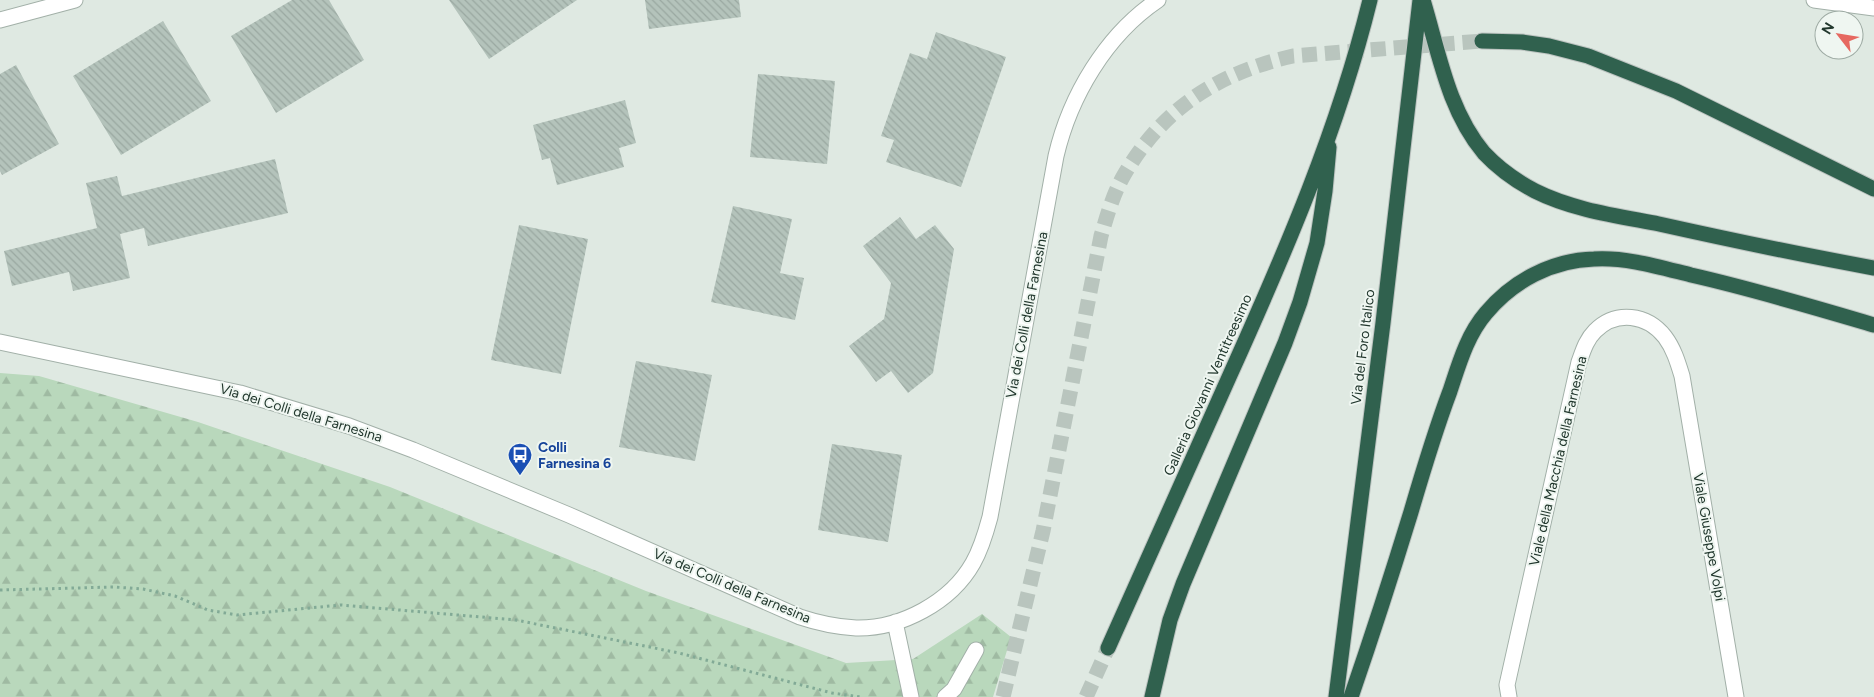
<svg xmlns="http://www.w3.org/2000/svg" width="1874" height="697" font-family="Figtree,sans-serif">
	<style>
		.forest { fill: url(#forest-firs) }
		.building { fill: url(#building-back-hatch) }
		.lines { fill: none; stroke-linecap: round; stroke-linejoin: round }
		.highway-tunnel { stroke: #b9c5be; stroke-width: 15; stroke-dasharray: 15 8; stroke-linecap: butt }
		.minor-casing { stroke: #a2b0a8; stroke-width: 17 }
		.highway-casing { stroke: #bcc3c0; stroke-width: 17 }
		.path { stroke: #82aa96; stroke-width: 3; stroke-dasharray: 2.5 4; stroke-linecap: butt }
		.minor { stroke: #fff; stroke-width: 15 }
		.highway { stroke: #30614e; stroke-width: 15 }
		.labels { text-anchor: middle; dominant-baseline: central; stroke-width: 4; stroke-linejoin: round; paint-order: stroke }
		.street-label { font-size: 14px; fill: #21372d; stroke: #eff6f1 }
		.transit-label { font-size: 14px; font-weight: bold; fill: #164399; stroke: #eff6f1; text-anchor: start }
	</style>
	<defs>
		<pattern id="forest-firs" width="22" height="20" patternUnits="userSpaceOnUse" patternTransform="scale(1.25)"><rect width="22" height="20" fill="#b9d8bc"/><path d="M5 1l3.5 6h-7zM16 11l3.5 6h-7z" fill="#9fbaa2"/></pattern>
		<pattern id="building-back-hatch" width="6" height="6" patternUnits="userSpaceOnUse" patternTransform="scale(1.25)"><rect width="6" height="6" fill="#b4c3bb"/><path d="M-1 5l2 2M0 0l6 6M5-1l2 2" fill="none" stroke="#9aa8a1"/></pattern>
	</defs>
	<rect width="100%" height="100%" fill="#dfe9e2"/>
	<!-- forest -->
	<path class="forest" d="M0 373 39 376 198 422 390 487 646 591 846 663 913 659 982 614 1011 637 993 697H0Z"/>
	<!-- building -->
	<path class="building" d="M292 0H329L364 60 276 113 231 36Z
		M449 0H577L489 59Z
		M645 0H739L741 17 649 29Z
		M163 21 211 101 121 155 73 76Z
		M936 32 1006 57 961 187 886 162 894 140 881 136 910 53 927 59Z
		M16 65 59 144 2 175 0 171V74Z
		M758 74 835 81 827 164 750 157Z
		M625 100 636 143 619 148 624 167 557 185 550 158 542 160 533 125Z
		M275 159 288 213 148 246 144 228 120 234 130 278 73 291 69 272 12 286 4 251 97 228 86 183 117 176 122 196Z
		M733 206 792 219 780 273 804 278 795 320 711 302Z
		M900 217 916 239 935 225 954 249 933 373 908 393 891 371 876 382 849 346 884 319 891 283 863 246Z
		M519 225 588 239 561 374 491 360Z
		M636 361 712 375 695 461 619 447Z
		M832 444 902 455 888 542 818 530Z"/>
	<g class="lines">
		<!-- highway-tunnel -->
		<path class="highway-tunnel" d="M1003 697 1043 531 1101 236C1107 216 1113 194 1124 175 1163 108 1218 73 1293 56L1482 41
			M1086 697 1108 648"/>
		<defs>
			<path id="minor" d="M1814 0 1874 8
				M0 20 75 0
				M0 342 240 393 349 426 413 450 569 515 800 617C818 623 837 627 856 628 901 629 951 602 973 563 981 549 986 532 990 517L1056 156C1070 96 1106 35 1158 0
				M895 622 911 697
				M945 697 954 689 976 650
				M1509 697 1507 685 1579 362C1583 351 1586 340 1595 331 1616 310 1647 314 1665 337 1674 349 1678 363 1682 376L1736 697"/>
			<path id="highway" d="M1423 0C1439 53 1448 110 1484 153 1499 169 1516 181 1535 191 1573 210 1618 216 1659 224 1731 240 1802 255 1874 268
				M1482 41 1522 42 1549 46 1588 56 1676 91 1874 189
				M1108 648C1149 557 1189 466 1230 375 1285 253 1338 130 1370 0
				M1152 697 1170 620 1183 584 1285 343 1300 302 1317 243 1325 191 1329 147
				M1336 697 1383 323 1420 0
				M1351 697C1372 636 1392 574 1411 512 1423 471 1435 431 1450 391 1459 364 1467 335 1486 313 1513 281 1552 260 1594 259 1626 257 1659 267 1691 275 1753 289 1813 307 1874 325"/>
		</defs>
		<!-- minor casing -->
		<use href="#minor" class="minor-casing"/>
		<!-- highway casing -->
		<use href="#highway" class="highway-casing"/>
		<!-- path -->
		<path class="path" d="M0 590 114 587 143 589 175 596 208 610 237 615 341 605 516 620 679 653 832 693 861 697"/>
		<!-- minor -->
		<use href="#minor" class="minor"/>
		<!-- highway -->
		<use href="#highway" class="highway"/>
	</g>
	<!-- icons -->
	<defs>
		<symbol id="bus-pin" viewBox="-11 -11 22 30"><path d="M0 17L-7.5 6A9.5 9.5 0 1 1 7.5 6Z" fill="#1a4fb4" stroke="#eff6f1"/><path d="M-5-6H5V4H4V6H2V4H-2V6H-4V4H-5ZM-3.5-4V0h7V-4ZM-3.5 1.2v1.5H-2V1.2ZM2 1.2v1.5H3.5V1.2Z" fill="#fff"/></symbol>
	</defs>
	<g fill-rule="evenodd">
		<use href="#bus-pin" x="506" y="441" width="28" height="38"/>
	</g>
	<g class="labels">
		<!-- street labels -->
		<g class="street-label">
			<text transform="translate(1027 315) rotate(-79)">Via dei Colli della Farnesina</text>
			<text transform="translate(1363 347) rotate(-83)">Via del Foro Italico</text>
			<text transform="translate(1208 385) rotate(-66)">Galleria Giovanni Ventitreesimo</text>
			<text transform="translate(301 413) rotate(17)">Via dei Colli della Farnesina</text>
			<text transform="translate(1558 461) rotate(-77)">Viale della Macchia della Farnesina</text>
			<text transform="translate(1709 537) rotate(80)">Viale Giuseppe Volpi</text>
			<text transform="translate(732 586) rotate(23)">Via dei Colli della Farnesina</text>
		</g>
		<!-- transit labels -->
		<g class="transit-label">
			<text x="538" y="447">Colli<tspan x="538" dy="16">Farnesina 6</tspan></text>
		</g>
	</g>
	<!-- north arrow -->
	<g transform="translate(1839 35) rotate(301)"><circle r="24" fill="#eff6f1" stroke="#9daaa3"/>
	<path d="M0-4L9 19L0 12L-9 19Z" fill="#e66860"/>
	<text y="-8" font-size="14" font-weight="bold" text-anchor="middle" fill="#21372d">N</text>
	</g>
</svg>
